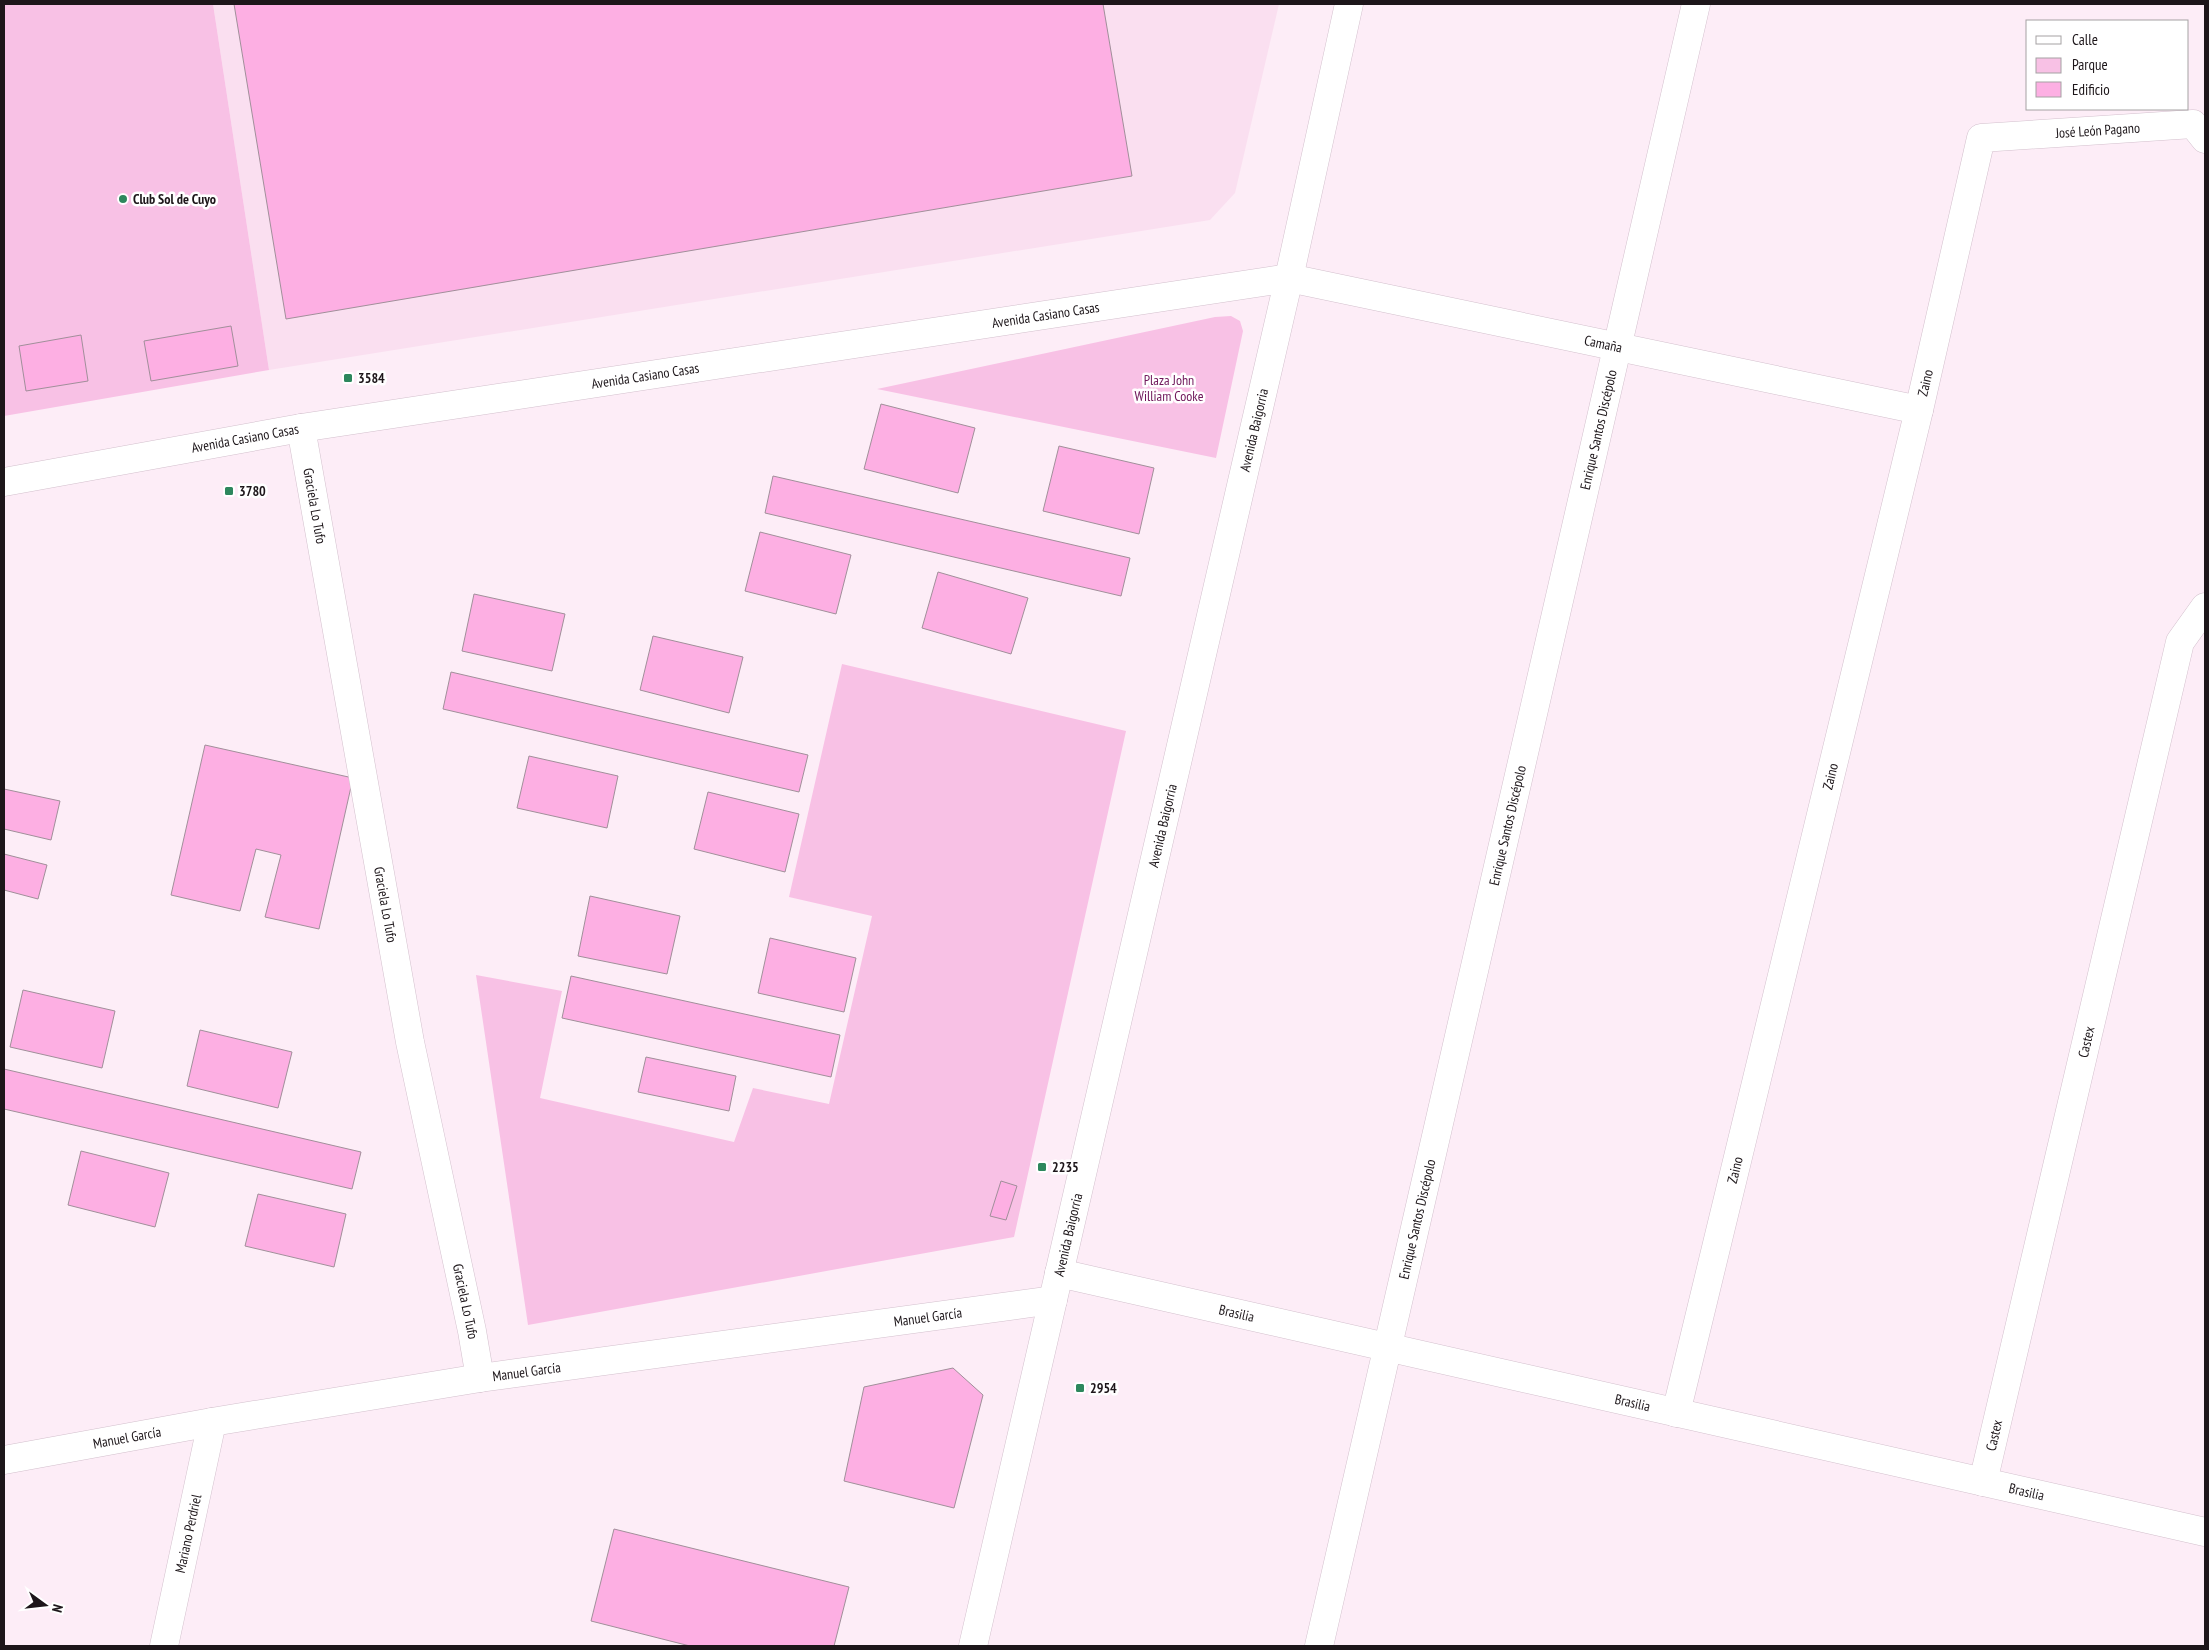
<svg xmlns="http://www.w3.org/2000/svg" width="2209" height="1650" font-family="'PT Sans Narrow',sans-serif">
	<style>
		.built { fill: #fadff0 }
		.green { fill: #f8c1e5 }
		.building { fill: #fdafe3; stroke: #a18f9a }
		.lines { fill: none; stroke-linecap: round; stroke-linejoin: round }
		.minor-casing { stroke: #d3c0cd; stroke-width: 29 }
		.major-casing { stroke: #d3c0cd; stroke-width: 29 }
		.minor { stroke: #fff; stroke-width: 28 }
		.major { stroke: #fff; stroke-width: 28 }
		.poi-dot { fill: #2d875d; stroke: #fff; stroke-width: 2 }
		.labels { text-anchor: middle; dominant-baseline: central; stroke-width: 5; stroke-linejoin: round; paint-order: stroke }
		.street-label { font-size: 14px; fill: #1d161a; stroke: #fff }
		.poi-label { font-size: 14px; font-weight: bold; fill: #1d161a; stroke: #fff; text-anchor: start }
		.park-label { font-size: 14px; fill: #6f175a; stroke: #fff }
	</style>
	<rect width="100%" height="100%" fill="#fdedf7"/>
	<!-- built -->
	<path class="built" d="M213 4H1279L1235 193 1210 220 269 370Z"/>
	<!-- green -->
	<path class="green" d="M4 4H213L269 370 4 416Z
		M1231 316 1240 321 1243 331 1216 458 877 389 1215 317Z
		M842 664 1126 731 1014 1237 528 1325 476 975 562 991 540 1098 734 1142 753 1088 829 1104 872 916 789 897Z"/>
	<!-- building -->
	<path class="building" d="M234 4H1103L1132 176 286 319Z
		M231 326 238 366 151 381 144 341Z
		M81 335 88 381 26 391 19 346Z
		M881 404 975 428 958 493 864 469Z
		M1059 446 1154 468 1139 534 1043 511Z
		M773 476 1130 558 1121 596 765 513Z
		M760 532 851 555 836 614 745 591Z
		M938 572 1028 598 1011 654 922 628Z
		M474 594 565 614 552 671 462 651Z
		M653 636 743 657 729 713 640 690Z
		M451 672 808 755 799 792 443 709Z
		M205 745 353 778 319 929 265 917 281 855 256 849 240 911 171 895Z
		M529 756 618 776 607 828 517 808Z
		M4 789 60 801 51 840 4 829Z
		M708 792 799 814 785 872 694 849Z
		M4 854 47 865 38 899 4 890Z
		M590 896 680 916 667 974 578 956Z
		M770 938 856 958 844 1012 758 993Z
		M571 976 840 1035 831 1077 562 1018Z
		M23 990 115 1011 102 1068 10 1047Z
		M200 1030 292 1052 278 1108 187 1086Z
		M646 1057 736 1076 729 1111 638 1092Z
		M4 1069 361 1152 352 1189 4 1109Z
		M81 1151 169 1173 155 1227 68 1205Z
		M1001 1181 1017 1186 1006 1220 990 1216Z
		M258 1194 346 1214 334 1267 245 1246Z
		M953 1368 983 1395 954 1508 844 1481 864 1387Z
		M614 1529 849 1587 834 1646H690L591 1621Z"/>
	<g class="lines">
		<defs>
			<g id="minor">
				<path id="s1" d="M1289 278 1919 410"/>
				<path id="s2" d="M301 428 410 1042 472 1331 480 1378"/>
				<path id="s3" d="M1059 1273 2205 1532"/>
				<path id="s4" d="M1676 1413 1919 410 1981 138 2193 124 2205 139"/>
				<path id="s5" d="M4 1460 212 1422 480 1378 1053 1300"/>
				<path id="s6" d="M1983 1482 2180 642 2205 607"/>
				<path id="s7" d="M164 1646 212 1422"/>
				<path id="s8" d="M1319 1646 1696 4"/>
			</g>
			<g id="major">
				<path id="s9" d="M4 482 301 428 1289 278"/>
				<path id="s10" d="M973 1646 1289 278 1349 4"/>
			</g>
		</defs>
		<!-- minor casing -->
		<use href="#minor" class="minor-casing"/>
		<!-- major casing -->
		<use href="#major" class="major-casing"/>
		<!-- minor -->
		<use href="#minor" class="minor"/>
		<!-- major -->
		<use href="#major" class="major"/>
	</g>
	<!-- markers -->
	<g class="poi-dot">
		<circle cx="123" cy="199" r="5"/>
		<rect x="343" y="373" width="10" height="10" rx="2.5"/>
		<rect x="224" y="486" width="10" height="10" rx="2.5"/>
		<rect x="1037" y="1162" width="10" height="10" rx="2.5"/>
		<rect x="1075" y="1383" width="10" height="10" rx="2.5"/>
	</g>
	<g class="labels">
		<!-- street labels -->
		<g class="street-label">
			<text stroke="none"><textPath href="#s4" startOffset="1428">José León Pagano</textPath></text>
			<text stroke="none"><textPath href="#s9" startOffset="1055">Avenida Casiano Casas</textPath></text>
			<text stroke="none"><textPath href="#s1" startOffset="321">Camaña</textPath></text>
			<text stroke="none"><textPath href="#s9" startOffset="650">Avenida Casiano Casas</textPath></text>
			<text stroke="none"><textPath href="#s4" startOffset="1060">Zaino</textPath></text>
			<text stroke="none"><textPath href="#s8" startOffset="1248">Enrique Santos Discépolo</textPath></text>
			<text stroke="none"><textPath href="#s10" startOffset="1248">Avenida Baigorria</textPath></text>
			<text stroke="none"><textPath href="#s9" startOffset="245">Avenida Casiano Casas</textPath></text>
			<text stroke="none"><textPath href="#s2" startOffset="79">Graciela Lo Tufo</textPath></text>
			<text stroke="none"><textPath href="#s4" startOffset="655">Zaino</textPath></text>
			<text stroke="none"><textPath href="#s10" startOffset="842">Avenida Baigorria</textPath></text>
			<text stroke="none"><textPath href="#s8" startOffset="842">Enrique Santos Discépolo</textPath></text>
			<text stroke="none"><textPath href="#s2" startOffset="484">Graciela Lo Tufo</textPath></text>
			<text stroke="none"><textPath href="#s6" startOffset="452">Castex</textPath></text>
			<text stroke="none"><textPath href="#s4" startOffset="250">Zaino</textPath></text>
			<text stroke="none"><textPath href="#s8" startOffset="438">Enrique Santos Discépolo</textPath></text>
			<text stroke="none"><textPath href="#s10" startOffset="422">Avenida Baigorria</textPath></text>
			<text stroke="none"><textPath href="#s2" startOffset="889">Graciela Lo Tufo</textPath></text>
			<text stroke="none"><textPath href="#s3" startOffset="182">Brasilia</textPath></text>
			<text stroke="none"><textPath href="#s5" startOffset="935">Manuel García</textPath></text>
			<text stroke="none"><textPath href="#s5" startOffset="530">Manuel García</textPath></text>
			<text stroke="none"><textPath href="#s3" startOffset="588">Brasilia</textPath></text>
			<text stroke="none"><textPath href="#s6" startOffset="48">Castex</textPath></text>
			<text stroke="none"><textPath href="#s5" startOffset="125">Manuel García</textPath></text>
			<text stroke="none"><textPath href="#s3" startOffset="992">Brasilia</textPath></text>
			<text stroke="none"><textPath href="#s7" startOffset="115">Mariano Perdriel</textPath></text>
		</g>
		<!-- poi labels -->
		<g class="poi-label">
			<text x="133" y="199">Club Sol de Cuyo</text>
			<text x="358" y="378">3584</text>
			<text x="239" y="491">3780</text>
			<text x="1052" y="1167">2235</text>
			<text x="1090" y="1388">2954</text>
		</g>
		<!-- park labels -->
		<g class="park-label">
			<text x="1169" y="380">Plaza John<tspan x="1169" dy="16">William Cooke</tspan></text>
		</g>
	</g>
	<!-- border -->
	<rect width="2209" height="1650" fill="none" stroke="#1d161a" stroke-width="10"/>
	<!-- legend -->
	<rect x="2026" y="20" width="162" height="90" fill="#ffffff" stroke="#a5a2a3"/>
	<rect x="2036" y="36" width="25" height="8" fill="#ffffff" stroke="#a5a2a3"/>
	<text x="2072" y="45" font-size="15" fill="#1d161a">Calle</text>
	<rect x="2036" y="58" width="25" height="15" fill="#f8c1e5" stroke="#a5a2a3"/>
	<text x="2072" y="70" font-size="15" fill="#1d161a">Parque</text>
	<rect x="2036" y="82" width="25" height="15" fill="#fdafe3" stroke="#a5a2a3"/>
	<text x="2072" y="95" font-size="15" fill="#1d161a">Edificio</text>
	<!-- north arrow -->
	<g transform="translate(45 1605) rotate(105)" stroke="#ffffff" stroke-width="4" paint-order="stroke">
	<path d="M0-4L9 19L0 12L-9 19Z" fill="#1d161a"/>
	<text y="-8" font-size="14" font-weight="bold" text-anchor="middle" fill="#1d161a">N</text>
	</g>
</svg>
